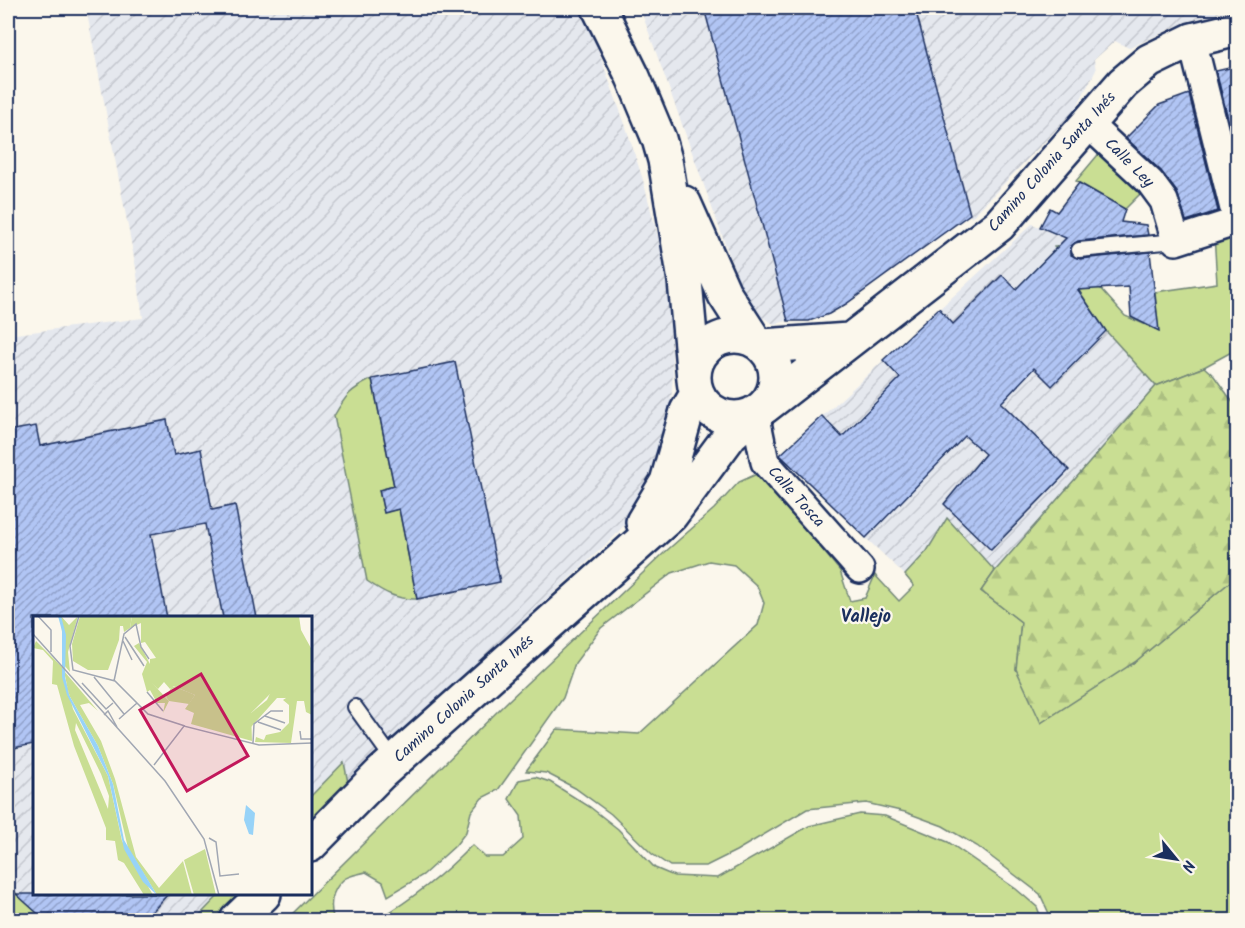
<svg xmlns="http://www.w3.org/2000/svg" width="1245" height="928" font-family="Kalam,sans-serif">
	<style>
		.industrial { fill: url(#industrial-furrows) }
		.grass { fill: #c9de93; stroke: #728678; stroke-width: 1.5 }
		.forest { fill: url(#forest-firs); stroke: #728678; stroke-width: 1.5 }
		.building { fill: url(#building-hatch); stroke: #1b2f5e; stroke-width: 1.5 }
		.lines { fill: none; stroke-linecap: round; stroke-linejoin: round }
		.service-casing { stroke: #1b2f5e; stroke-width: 18 }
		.minor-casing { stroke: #1b2f5e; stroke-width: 32 }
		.tertiary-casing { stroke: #1b2f5e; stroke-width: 38 }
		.secondary-casing { stroke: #1b2f5e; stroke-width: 38 }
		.service { stroke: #fbf7ec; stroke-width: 14 }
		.minor { stroke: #fbf7ec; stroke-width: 27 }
		.tertiary { stroke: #fbf7ec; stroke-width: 33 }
		.secondary { stroke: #fbf7ec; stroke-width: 33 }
		.labels { text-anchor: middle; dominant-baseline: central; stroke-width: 4.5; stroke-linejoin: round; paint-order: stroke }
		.street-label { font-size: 16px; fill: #1b2f5e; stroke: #fbf7ec }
		.neighbourhood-label { font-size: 18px; font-weight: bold; fill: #1b2f5e; stroke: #fbf7ec }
		.inset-road { fill: none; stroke: #a1a7b3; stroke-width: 1.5 }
		.view { fill: #c2185b; fill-opacity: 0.15; stroke: #c2185b; stroke-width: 3 }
		.inset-edge { fill: none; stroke: #1b2f5e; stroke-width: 3 }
	</style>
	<defs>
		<pattern id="industrial-furrows" width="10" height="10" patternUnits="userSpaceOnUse" patternTransform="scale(1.5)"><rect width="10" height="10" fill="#e5e8ee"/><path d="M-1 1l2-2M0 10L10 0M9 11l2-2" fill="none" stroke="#c4c7ce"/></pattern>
		<pattern id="forest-firs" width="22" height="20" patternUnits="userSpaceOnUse" patternTransform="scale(1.5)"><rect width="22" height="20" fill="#c9de93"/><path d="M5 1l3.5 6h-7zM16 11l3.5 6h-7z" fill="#acbf81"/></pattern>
		<pattern id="building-hatch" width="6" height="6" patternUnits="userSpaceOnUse" patternTransform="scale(1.5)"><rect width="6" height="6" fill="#b1c5f4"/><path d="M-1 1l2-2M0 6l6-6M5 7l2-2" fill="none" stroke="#8fa0c9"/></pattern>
	</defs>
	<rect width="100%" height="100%" fill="#fbf7ec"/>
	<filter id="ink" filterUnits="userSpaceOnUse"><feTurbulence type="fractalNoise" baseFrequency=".0167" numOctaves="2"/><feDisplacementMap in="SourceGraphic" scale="12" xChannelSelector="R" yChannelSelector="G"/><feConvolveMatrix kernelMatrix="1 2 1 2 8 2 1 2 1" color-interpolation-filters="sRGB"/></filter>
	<g filter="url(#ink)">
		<!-- industrial -->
		<path class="industrial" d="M86 8H578L595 42 625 124 643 180 659 241 668 296 673 373 669 430 657 472 637 510 613 538 432 705 311 829 310 618H34V894H249L224 920H8V335L143 318 136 268Z
			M640 8H1235L1185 22 1129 48 1115 41 1094 60 1096 70 1075 110 971 218 970 215 846 304 829 314 809 321H788L774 324 760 316 745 299Z
			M1032 224 1073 240 1093 244 1054 246 1080 292 1106 331 1156 386 995 571 947 518 927 551 905 575 779 456Z"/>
		<!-- grass -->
		<path class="grass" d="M1102 150 1146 188 1125 209 1076 181Z
			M1237 226V349L1204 367 1156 386 1106 331 1080 292 1054 246H1067L1099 287 1125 316 1155 329 1158 327 1155 292 1217 283 1214 234Z
			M372 379 394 486 379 490 384 512 399 509 417 599C397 600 383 592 367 581L334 416C346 395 350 390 372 379Z
			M759 473 840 571 850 601 865 598 875 575 899 601 914 586 905 575 927 551 947 518 995 571 981 591 1021 622 1016 669 1135 662 1237 576V920H1052L1040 894 977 846 943 826 905 812 866 803 807 809 736 851 706 866H670L652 854 611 814 575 788 546 773 526 771 557 729 639 734 758 625 764 603 757 586 734 565 709 561 672 573 601 628 575 663 563 698 498 790 482 798 471 812 466 832 455 846 423 875 388 896 383 882 366 872C359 874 348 875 343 880 331 891 329 906 334 920H286L508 701 664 553 714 509 739 482Z
			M344 762 349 788 311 829 310 797Z
			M535 777 550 782 590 807 618 829 655 868 674 876 718 878 809 826 860 814 885 816 948 842 1016 889 1037 907 1042 920H377C414 898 442 876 472 845L485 857H503L523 839 521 816 509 799 519 780Z
			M8 886 46 920H15L8 915Z
			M220 894H249L224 920H195Z"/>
		<!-- forest -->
		<path class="forest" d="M1204 367 1214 376 1237 408V576L1135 662 1041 723 1016 669 1021 622 981 591 995 571 1156 386Z"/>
		<!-- building -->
		<path class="building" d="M704 8H915L970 214 846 304 829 314 809 321H788Z
			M1238 66V158L1216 71Z
			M1189 94 1218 211 1186 221 1177 192 1161 171 1126 138 1159 105Z
			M1079 183 1125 209 1121 222 1146 225 1148 235 1078 241 1071 246V255L1080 259 1150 252 1159 331 1131 317 1129 287 1078 290 1106 331 1052 386 1034 368 1001 403 1069 470 991 550 944 504 985 454 965 436 866 538 780 455 822 416 842 437 900 378 883 360 939 308 953 324 1002 275 1016 289 1066 238 1040 227 1050 208 1057 212Z
			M455 362 500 582 417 599 399 509 384 513 379 490 394 486 372 379Z
			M167 420 174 455 201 449 212 510 235 505 257 618H223L205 524 151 534 167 618H34V744L8 749V431L36 426 40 446Z
			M16 894H168L144 921H46Z"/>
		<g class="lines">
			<defs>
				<path id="service" d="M1079 250 1176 241
					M355 707 394 761"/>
				<path id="minor" d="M1192 40 1237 221
					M1087 123 1150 182 1164 201 1176 241 1238 221
					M755 413 765 462 860 569"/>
				<path id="tertiary" d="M763 346 849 340
					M764 407 999 225 1123 83 1149 61 1192 40 1238 29"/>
				<path id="secondary" d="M599 8 633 77 659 139 665 160 685 281 694 379
					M684 203 725 295 754 340
					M694 377a41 41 0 1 1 82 0a41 41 0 1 1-82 0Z
					M643 522 667 482 687 411 697 394
					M310 845 381 773 671 515 731 434 755 413
					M237 920 264 894"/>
			</defs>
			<!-- service casing -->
			<use href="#service" class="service-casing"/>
			<!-- minor casing -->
			<use href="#minor" class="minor-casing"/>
			<!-- tertiary casing -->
			<use href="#tertiary" class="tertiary-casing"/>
			<!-- secondary casing -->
			<use href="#secondary" class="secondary-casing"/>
			<!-- service -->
			<use href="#service" class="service"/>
			<!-- minor -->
			<use href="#minor" class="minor"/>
			<!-- tertiary -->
			<use href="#tertiary" class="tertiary"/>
			<!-- secondary -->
			<use href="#secondary" class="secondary"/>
		</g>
	</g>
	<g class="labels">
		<!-- street labels -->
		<g class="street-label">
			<text transform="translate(1052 162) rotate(-48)">Camino Colonia Santa Inés</text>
			<text transform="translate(1129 163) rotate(45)">Calle Ley</text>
			<text transform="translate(796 497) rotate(48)">Calle Tosca</text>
			<text transform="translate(464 699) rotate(-42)">Camino Colonia Santa Inés</text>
		</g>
		<!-- neighbourhood labels -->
		<g class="neighbourhood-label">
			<text x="866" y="617">Vallejo</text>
		</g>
	</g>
	<!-- overview -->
	<g transform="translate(33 616)">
		<rect width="279" height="279" fill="#fbf7ec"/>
		<path d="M28 0 36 9 45 0 35 36 37 56 31 49ZM99 0H266L268 14 279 34V99L273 96 271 85H264L258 127 222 126 223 121 231 124 233 119 247 116 256 107V89L250 84 253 82 238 77 218 97 219 125 158 108 161 97 152 93 162 79 140 70 137 73 131 66 125 73 119 67 136 85 130 97 132 87H124L117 74 114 76 109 58 114 46 101 30 106 27 117 48V43L123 42 112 26 108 27V7L97 12ZM3 25 29 51 40 93 75 160 89 225 120 279H111L91 247 85 244 82 225 73 224V212L41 130 24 69 19 68 20 45 10 34 0 32ZM43 107 68 158 76 180 75 193 42 114ZM31 55 65 95 56 87 47 89 68 125 82 163 103 241 126 272 150 245 159 279H124L95 232 80 168 65 130 36 79ZM172 233 183 279H161L151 244Z" fill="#c9de93" fill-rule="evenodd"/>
		<path d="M139 70 155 76 162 79 156 88 136 85 133 81ZM240 71H246L253 82H244L218 111V97L234 84Z" fill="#c9de93"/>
		<path d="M47 0H99L97 12 91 16 90 10H87L86 24 75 54H55L40 45 39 28Z" fill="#c9de93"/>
		<path d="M25 0H28L33 19 32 61 36 79 65 130 80 168 91 224 124 279 110 266 91 233 75 160 34 79 29 61V15ZM213 189 222 197 220 219 216 218 211 204Z" fill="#97d3f8"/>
		<path class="inset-road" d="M5 0 18 14V36M46 0 37 30 40 54 82 65 115 98 152 110M0 18 132 165 171 223 186 279M92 21 111 50M90 25 99 44M61 61 91 98M81 65 91 18 103 8 108 31 116 43M49 67 73 93 80 87M114 76 130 95M71 99 75 95 84 111M232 100 252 107M86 103 104 87M225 106 248 114M267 115 268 123H279M220 127 221 108 238 95H250M121 149 151 110 226 129 279 127M176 222 183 226 187 260 206 258"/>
		<path class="view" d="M168 58 215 140 154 175 107 94Z"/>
		<rect width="279" height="279" class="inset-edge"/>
	</g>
	<!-- margin -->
	<rect width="1245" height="928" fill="none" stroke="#fbf7ec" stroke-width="30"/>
	<rect x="15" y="15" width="1215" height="898" fill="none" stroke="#1b2f5e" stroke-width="2" filter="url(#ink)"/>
	<!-- north arrow -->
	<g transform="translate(1176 859) rotate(120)" stroke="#fbf7ec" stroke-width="4.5" paint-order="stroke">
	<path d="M0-4.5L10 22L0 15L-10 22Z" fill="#1b2f5e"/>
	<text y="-9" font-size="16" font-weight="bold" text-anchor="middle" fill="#1b2f5e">N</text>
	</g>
</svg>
